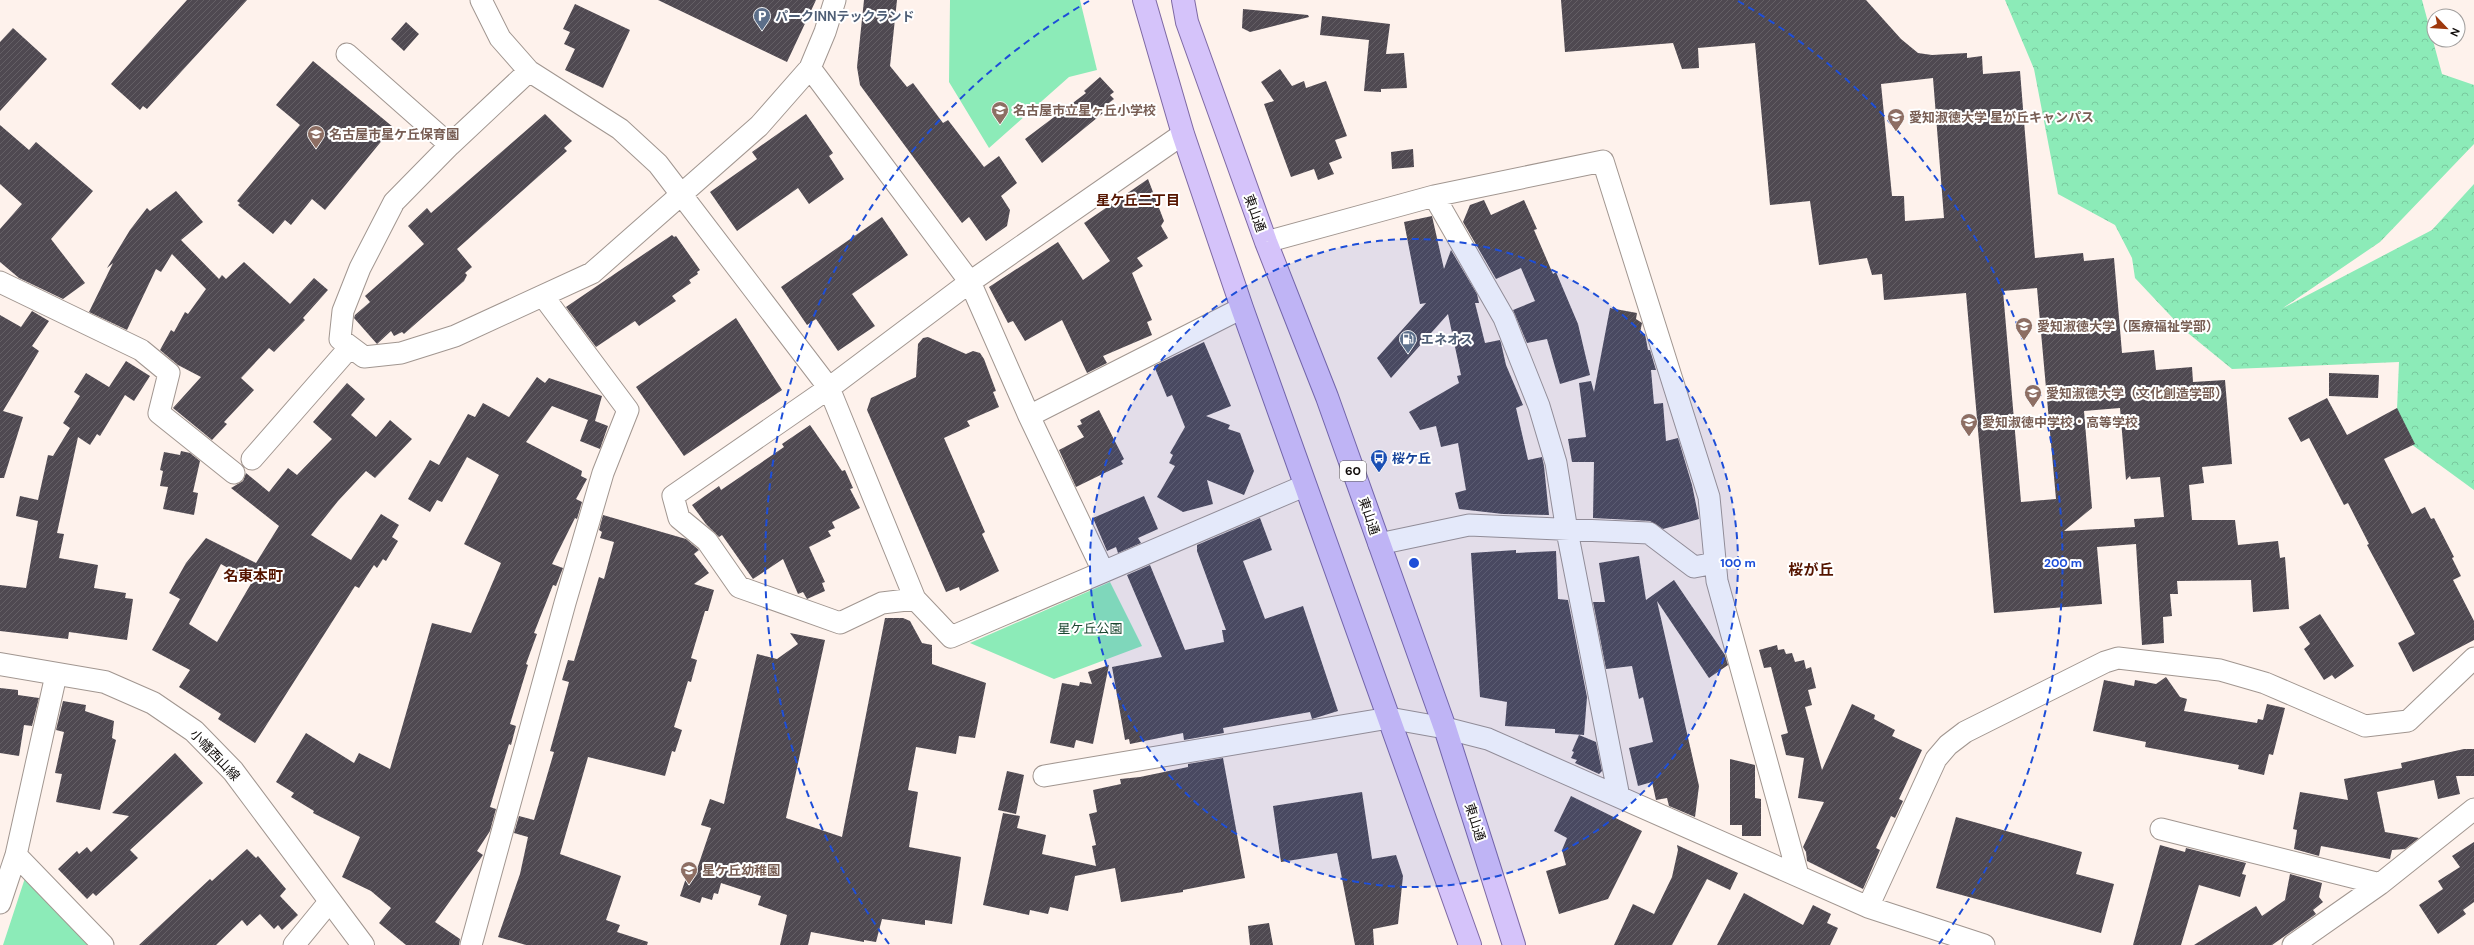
<svg xmlns="http://www.w3.org/2000/svg" width="2474" height="945" font-family="'DM Sans','Noto Sans JP',sans-serif">
	<style>
		.green { fill: #8cebb8 }
		.forest { fill: url(#forest-crowns) }
		.building { fill: url(#building-hatch); fill-rule: evenodd }
		.lines { fill: none; stroke-linecap: round; stroke-linejoin: round }
		.minor-casing { stroke: #a19690; stroke-width: 23 }
		.tertiary-casing { stroke: #a19690; stroke-width: 24 }
		.primary-casing { stroke: #7e69a4; stroke-width: 24 }
		.minor { stroke: #fff; stroke-width: 21 }
		.tertiary { stroke: #fff; stroke-width: 22 }
		.primary { stroke: #d5c3fa; stroke-width: 22 }
		.ring { fill: none; stroke: #1d4ed8; stroke-width: 2; stroke-dasharray: 7 5 }
		.labels { text-anchor: middle; dominant-baseline: central; stroke-width: 4; stroke-linejoin: round; paint-order: stroke }
		.shield { fill: #fff; stroke: #585654; stroke-width: 1 }
		.shield-label { font-size: 12px; font-weight: bold; fill: #110d0b }
		.service-label { font-size: 13px; font-weight: bold; fill: #4e5e75; stroke: #fff; text-anchor: start }
		.education-label { font-size: 13px; font-weight: bold; fill: #785e54; stroke: #fff; text-anchor: start }
		.street-label { font-size: 13px; fill: #110d0b; stroke: #fff }
		.transit-label { font-size: 13px; font-weight: bold; fill: #164399; stroke: #fff; text-anchor: start }
		.park-label { font-size: 13px; fill: #1a4630; stroke: #fff }
		.neighbourhood-label { font-size: 14px; font-weight: bold; fill: #551500; stroke: #fff }
		.quarter-label { font-size: 15px; font-weight: bold; fill: #551500; stroke: #fff }
		.centre { fill: #1d4ed8; stroke: #fff; stroke-width: 2 }
		.ring-label { font-size: 12px; text-anchor: middle; font-weight: bold; fill: #1d4ed8; stroke: #fff; stroke-width: 4; stroke-linejoin: round; paint-order: stroke }
	</style>
	<defs>
		<pattern id="forest-crowns" width="20" height="18" patternUnits="userSpaceOnUse"><rect width="20" height="18" fill="#8cebb8"/><path d="M2 6a3 3 0 1 1 6 0M12 15a3 3 0 1 1 6 0" fill="none" stroke="#78c89d"/></pattern>
		<pattern id="building-hatch" width="6" height="6" patternUnits="userSpaceOnUse"><rect width="6" height="6" fill="#4f4951"/><path d="M-1 1l2-2M0 6l6-6M5 7l2-2" fill="none" stroke="#645f65"/></pattern>
	</defs>
	<rect width="100%" height="100%" fill="#fef2ec"/>
	<!-- green -->
	<path class="green" d="M950 0H1080L1097 70 1069 77 989 148 949 82Z
		M1110 582 1142 646 1054 679 970 643Z
		M26 875 94 945H3Z"/>
	<!-- forest -->
	<path class="forest" d="M2005 0H2422L2442 74 2474 85V144L2380 242 2283 308 2432 230 2474 184V490L2396 433 2399 362 2232 369 2183 329 2135 278 2132 258 2115 225 2058 194 2034 69Z"/>
	<!-- building -->
	<path class="building" d="M187 0H247L147 109 143 106 140 110 111 84Z
		M658 0H816L787 62Z
		M864 0H897L890 66 907 87 913 83 943 123 948 120 984 167 999 156 1017 183 1001 196 1010 210 1007 226 986 241 969 217 962 223 860 85 857 67Z
		M1561 0H1866L1901 39 1918 53 1932 55 1967 53V58L1982 56 1983 74 2020 71 2035 258 2083 253 2084 261 2114 258 2122 353 2154 350 2156 370 2192 367 2193 382 2225 380 2232 464 2202 467 2204 483 2189 485 2192 520H2235L2238 545 2278 541 2280 558 2285 557 2289 609 2253 612 2251 580 2177 581 2178 594H2170L2172 616 2163 617 2164 643 2142 645 2136 544 2097 547 2102 604 1994 613 1966 293 1884 300 1882 274 1872 275 1867 258 1819 265 1810 201 1770 205 1755 43 1698 48 1699 68 1682 69 1673 43 1565 52ZM1933 78 1944 218 1905 221 1904 196H1892L1881 84ZM2037 288 2056 499 2021 502 2003 291ZM2120 408 2126 480 2130 476 2131 479 2160 477 2164 517 2134 519 2135 527 2064 531 2092 508 2084 411Z
		M575 4 630 30 603 88 565 70 575 49 564 44 570 32 563 29Z
		M1243 9 1308 15 1309 17 1250 32 1242 28Z
		M1322 16 1390 24 1386 54 1404 53 1407 88 1381 89V92L1364 91 1369 40 1320 35Z
		M406 22 419 34 404 51 391 39Z
		M13 28 47 59 0 111V42Z
		M313 61 393 127 325 210 312 199 291 225 285 220 273 234 238 205 240 203 237 201 300 125 276 105Z
		M1280 69 1292 86 1304 81 1306 88 1326 81 1347 136 1335 140 1342 158 1329 163 1334 174 1318 180 1314 169 1291 177 1264 104 1274 101 1261 82Z
		M1100 77 1114 92 1110 95 1114 99 1100 110 1103 113 1042 163 1025 139 1086 93 1084 91Z
		M545 114 572 141 564 148 567 151 457 249 472 267 465 273 467 275 464 281 404 334 402 332 394 336 391 331 377 344 354 318 355 315 370 302 365 296 424 244 408 226 427 208 431 213Z
		M806 114 833 153 829 156 844 179 809 204 798 188 737 231 710 192 757 159 752 152Z
		M0 125 29 150 36 142 93 191 51 239 85 283 63 299 19 278 0 262V229L22 204 0 184Z
		M1413 149 1414 167 1392 169 1391 152Z
		M1148 179 1164 221 1161 226 1168 238 1137 258 1143 266 1132 273 1152 320 1147 322 1152 335 1103 356 1107 363 1087 373 1062 320 1025 341 1013 321 1008 323 989 287 1058 242 1083 280 1110 261 1084 223Z
		M176 191 203 222 181 240 219 279 222 275 226 279 244 262 290 304 314 278 328 290 303 318 305 320 274 352 269 348 241 378 254 390 224 422 227 424 212 440 173 408 201 377 178 365 160 350 171 330 174 332 185 312 188 314 206 289 172 254 161 272 156 269 127 330 89 312 113 263 107 268 130 230 147 208 150 211Z
		M1484 200 1491 215 1524 200 1537 229 1534 230 1553 274 1556 272 1578 324 1590 375 1560 384 1547 339 1527 343 1513 310 1535 301 1521 268 1496 279 1463 222 1470 205Z
		M1432 216 1444 269 1451 250 1477 294 1479 303H1475L1485 343 1500 340 1501 343 1506 365 1523 405 1516 408 1528 460 1542 457 1544 466 1549 515 1503 514 1459 509 1455 493 1466 490 1458 443 1441 447 1436 426 1420 430 1409 412 1459 383 1457 376 1461 375 1448 314 1391 378 1377 358 1426 303 1420 304 1404 222Z
		M882 217 908 255 852 294 875 326 838 351 816 319 807 325 781 287Z
		M672 235 674 237 676 236 700 270 697 272 698 274 689 280 691 283 672 296 676 301 639 326 635 321 596 347 566 307Z
		M1610 308 1637 313 1636 319 1642 323 1640 333 1645 334 1648 350H1650L1656 370H1651L1654 404 1663 403 1666 441 1678 438 1692 485 1699 519 1663 529 1650 521 1593 518 1594 462H1572L1568 439 1586 437 1579 383 1591 381 1594 392Z
		M32 311 49 321 32 346 39 351 3 411 23 417 4 478H0V315L21 327Z
		M736 318 782 390 684 456 636 387Z
		M928 337 966 354 973 351 980 353 984 359 996 391 993 392 999 407 967 421 970 426 944 438 985 532 982 534 999 571 960 591 959 587 946 592 867 410 871 398 916 377 918 344 923 338Z
		M1204 342 1231 406 1206 416 1230 425 1228 429 1240 433 1254 471 1244 495 1207 480 1213 504 1183 512 1157 497 1175 466 1169 463 1173 455 1170 453 1185 427 1172 395 1167 397 1154 366Z
		M126 361 150 376 134 401 125 395 100 436 97 434 90 445 78 437 57 533 64 534 59 558 98 565 94 588 126 593 125 598 133 599 127 640 69 632 68 639 0 631V585L26 588 38 521 16 516 20 496 38 500 48 455 53 456 70 428 63 423 80 396 74 392 86 373 109 387Z
		M2329 373 2379 375 2378 398 2329 396Z
		M537 377 545 383 549 378 602 396 595 421 608 426 600 449 580 441 588 420 552 406 526 442 582 471 581 476 587 479 576 499 582 502 577 519 575 518 552 564 563 568 556 586 553 585 534 633 537 634 526 664 528 665 510 724 516 726 511 745 509 744 490 807 496 809 490 831 477 851 483 855 435 922 460 939 459 945H406L379 923 391 908 371 891 342 877 360 837 313 813 314 811 291 797 294 793 276 782 306 733 354 763 359 753 390 769 432 623 471 633 501 563 464 544 499 475 467 457 442 502 437 500 430 512 408 499 430 460 439 465 468 414 475 417 483 403 509 417Z
		M347 383 365 399 351 415 376 437 390 420 412 439 375 478 366 471 338 501 311 535 351 560 381 514 399 525 392 537 398 541 386 561 383 559 377 568 374 565 359 588 355 586 255 743 218 719 221 714 179 687 190 670 152 650 180 599 169 593 186 563 206 538 256 563 279 526 231 488 243 481 246 473 269 492 288 468 297 475 332 439 313 422ZM221 564 252 582 217 642 189 624Z
		M2327 398 2347 435 2397 408 2415 444 2384 459 2412 514 2425 507 2431 519 2434 518 2454 557 2452 558 2461 576 2453 580 2474 621V640L2413 672 2398 643 2415 634 2367 545 2369 544 2348 503 2344 505 2309 438 2301 442 2288 418Z
		M1099 410 1124 459 1121 461 1123 464 1076 487 1059 450 1084 437 1077 426 1082 424 1080 420Z
		M810 425 842 471 845 470 853 488 850 489 860 508 832 522 835 528 828 531 831 536 809 547 825 582 822 583 825 591 807 599 803 592 798 594 783 559 753 579 722 535 719 537 706 524 692 505 719 486 721 490 784 447 782 444Z
		M181 451 190 453 200 461 193 492 198 493 194 515 163 509 168 487 160 486 163 471 160 470 164 452 180 455Z
		M1144 496 1158 529 1138 538 1141 543 1118 553 1116 547 1107 551 1093 518Z
		M603 515 686 539 699 550 694 554 709 573 694 584 714 590 708 611H705L691 658 697 660 691 682 688 681 674 727 682 730 675 752 672 751 665 776 588 757 560 854 621 876 606 920 620 925 617 932 648 942 647 945H526L498 937 520 874 528 837 514 833 519 816 534 820 554 752 550 751 569 682 562 680 568 660 574 661 599 577 604 579 614 542 600 538 602 532 599 530Z
		M1260 518 1272 550 1243 561 1265 619 1303 606 1338 711 1312 719 1310 712 1223 728 1224 733 1184 740 1183 733 1130 744 1129 739 1125 740 1112 667 1162 657 1127 575 1150 565 1185 650 1224 642 1222 630H1226L1197 551V545Z
		M1516 550V553L1556 551 1558 599 1568 600 1587 697 1584 735 1555 733V729L1505 726 1507 702 1480 697 1471 553Z
		M1639 556 1646 600 1674 580 1725 655 1728 665 1709 678 1657 601 1699 786 1695 817 1669 806 1667 798 1656 800 1652 782 1638 786 1629 748 1653 742 1643 697 1639 699 1632 666 1606 669 1593 602H1605L1599 563Z
		M2320 614 2354 666 2335 679 2332 675 2324 680 2304 649 2310 644 2299 627Z
		M885 618H903L910 621 922 643 932 645V664L986 683 975 738 959 736 956 754 916 747 908 790 918 792 909 847 961 857 952 924 925 920V925L882 919 876 942 864 940V942L811 932 808 945H780L787 915 758 905 761 896 721 883 718 894 714 893 712 900 702 897 700 903 680 896 688 872 695 875 711 828 701 825 710 799 724 804 757 654 777 659 798 644 790 633 825 640 786 818 842 837Z
		M1777 645 1778 650 1784 649 1786 654 1792 653 1795 662 1804 660 1806 669 1811 667 1816 688 1808 690 1812 705 1805 707 1822 770 1852 704 1875 715 1874 719 1895 730 1892 736 1922 750 1899 799 1903 801 1895 818 1891 816 1876 848 1880 850 1863 889 1807 861 1806 852 1803 847 1824 802 1798 798 1804 758 1786 755 1781 735 1788 733 1771 667 1764 668 1759 650Z
		M1109 665 1093 744 1076 740 1074 748 1050 743 1062 683 1079 686 1080 682 1092 684 1088 672Z
		M2166 677 2180 697 2187 699 2184 711 2257 723 2258 719 2263 720 2267 704 2285 708 2273 755 2269 754 2264 775 2238 769 2239 765 2145 747 2146 742 2093 731 2104 680 2134 686 2135 680 2156 684Z
		M0 688 18 690V695L39 698 32 726 24 725 19 756 0 753Z
		M63 701 86 705 85 711 114 721 112 738 116 740 100 810 56 802 62 774 55 773 64 732 56 730Z
		M1579 735 1596 742 1602 771 1599 774 1575 763 1577 760 1571 758 1574 752 1572 751Z
		M2464 749H2474V776H2456L2460 794 2438 799 2434 780 2377 792 2385 832 2419 838 2405 849 2392 850 2390 859 2321 846 2319 856 2294 849 2297 830 2293 829 2300 792 2348 800 2344 779 2402 768 2401 763Z
		M175 753 203 783 130 850 138 858 96 896 93 893 87 899 58 869 77 851 79 854 87 847 91 852 129 816 112 813Z
		M1223 758 1245 878 1183 890V892L1121 902 1115 868 1075 876 1068 911 1050 907 1048 914 1030 910 1029 915 983 905 1003 813 1020 816 1017 828 1046 835 1042 854 1096 866 1092 846 1096 845 1089 814 1097 812 1093 790 1121 784 1120 779 1140 777 1188 767V764Z
		M1730 759 1755 765V798L1761 799V836H1742V825H1730Z
		M1007 771 1024 775 1016 814 998 810Z
		M1362 792 1372 859 1396 855 1403 876 1398 924 1373 929 1374 945H1355L1337 853 1281 862 1273 806Z
		M1571 796 1642 831 1608 899 1559 914 1546 871 1566 865 1562 850 1567 838 1554 831Z
		M1956 817 2082 852 2076 874 2114 884 2101 933 1936 888Z
		M2474 842V902L2463 910 2466 914 2438 934 2419 905 2443 889 2438 881 2460 867 2452 856Z
		M1677 845 1738 873 1730 890 1707 879 1672 945H1614L1633 904 1654 914 1672 877 1678 850Z
		M2160 845 2185 852 2186 848 2246 863 2242 874 2246 875 2240 897 2199 885 2181 945H2133Z
		M247 849 256 858 258 856 286 889 280 896 298 915 282 930 278 925 274 929 260 914 247 926 242 920 216 945H139L210 879 212 881Z
		M2290 874 2322 883 2319 897 2323 902 2313 910 2316 914 2272 945H2194L2256 906 2262 916 2285 900Z
		M1744 893 1803 925 1813 905 1831 914 1827 923 1838 928 1830 945H1717Z
		M1269 923 1273 945H1250L1248 926Z"/>
	<g class="lines">
		<defs>
			<path id="minor" d="M481 0 500 38 529 71 450 145 394 202 360 268 343 311 340 339 364 357 401 353 455 336 592 273 759 126 810 68 825 32 835 0
				M347 54 450 145
				M810 68 970 282 1029 416 1103 571
				M529 71 620 129 658 164 829 388 915 599 951 637 1304 486
				M1434 196 1504 318 1539 406 1556 463 1567 531 1619 797
				M1266 242 1434 196 1603 161 1709 497 1717 581 1798 875
				M0 282 141 350 169 373 159 413 234 473
				M1029 416 1242 308
				M252 459 350 347
				M1379 544 1469 525 1649 533 1694 567 1715 563
				M915 599 882 603 840 623 739 587 707 541 679 518 673 496 829 388 970 282 1183 134
				M1044 776 1389 718 1445 728 1488 739 1868 907 1984 945
				M2161 829 2380 884 2293 945
				M16 855 103 945
				M2380 884 2474 809
				M0 903 16 855 56 675
				M1868 907 1936 759 1948 745 1965 732 2105 662 2118 658 2220 670 2265 683 2365 726 2408 721 2474 658
				M294 945 330 901
				M471 945 565 603 603 473 628 410 543 296"/>
			<path id="tertiary" d="M0 664 105 682 153 703 194 731 233 771 363 945"/>
			<path id="primary" d="M1144 0 1183 134 1242 308 1470 945
				M1183 0 1187 22 1266 242 1327 397 1445 728 1514 945"/>
		</defs>
		<!-- minor casing -->
		<use href="#minor" class="minor-casing"/>
		<!-- tertiary casing -->
		<use href="#tertiary" class="tertiary-casing"/>
		<!-- primary casing -->
		<use href="#primary" class="primary-casing"/>
		<!-- minor -->
		<use href="#minor" class="minor"/>
		<!-- tertiary -->
		<use href="#tertiary" class="tertiary"/>
		<!-- primary -->
		<use href="#primary" class="primary"/>
	</g>
	<!-- distance rings -->
	<circle cx="1414" cy="563" r="324" fill="#1d4ed8" fill-opacity=".12"/>
	<g class="ring">
		<circle cx="1414" cy="563" r="324"/>
		<path d="M889 944A649 649 0 0 1 1089 1M1738 1A649 649 0 0 1 1939 944"/>
	</g>
	<!-- icons -->
	<defs>
		<symbol id="parking-pin" viewBox="-11 -11 22 30"><path d="M0 17L-7.5 6A9.5 9.5 0 1 1 7.5 6Z" fill="#5c6f8a" stroke="#fff"/><path d="M-3.5-5.5H1a3.5 3.5 0 0 1 0 7H-1V5.5H-3.5ZM-1-3.4V-.6H.8a1.4 1.4 0 0 0 0-2.8Z" fill="#fff"/></symbol>
		<symbol id="school-pin" viewBox="-11 -11 22 30"><path d="M0 17L-7.5 6A9.5 9.5 0 1 1 7.5 6Z" fill="#8d6e63" stroke="#fff"/><path d="M0-5L7-2L0 1L-7-2ZM-4 1L0 2.5L4 1V4Q0 6-4 4Z" fill="#fff"/></symbol>
		<symbol id="university-pin" viewBox="-11 -11 22 30"><path d="M0 17L-7.5 6A9.5 9.5 0 1 1 7.5 6Z" fill="#8d6e63" stroke="#fff"/><path d="M0-5L7-2L0 1L-7-2ZM-4 1L0 2.5L4 1V4Q0 6-4 4Z" fill="#fff"/></symbol>
		<symbol id="fuel-pin" viewBox="-11 -11 22 30"><path d="M0 17L-7.5 6A9.5 9.5 0 1 1 7.5 6Z" fill="#5c6f8a" stroke="#fff"/><path d="M-5.5-6h7V0h2V4h1.3V-2.5L3-4.5l.8-.8L6-3V5H2.5V1h-1V6h-7ZM-4.2-4.7v3.2H.2V-4.7Z" fill="#fff"/></symbol>
		<symbol id="bus-pin" viewBox="-11 -11 22 30"><path d="M0 17L-7.5 6A9.5 9.5 0 1 1 7.5 6Z" fill="#1a4fb4" stroke="#fff"/><path d="M-5-6H5V4H4V6H2V4H-2V6H-4V4H-5ZM-3.5-4V0h7V-4ZM-3.5 1.2v1.5H-2V1.2ZM2 1.2v1.5H3.5V1.2Z" fill="#fff"/></symbol>
	</defs>
	<g fill-rule="evenodd">
		<use href="#parking-pin" x="752" y="6" width="20" height="27"/>
		<use href="#school-pin" x="990" y="100" width="20" height="27"/>
		<use href="#university-pin" x="1886" y="107" width="20" height="27"/>
		<use href="#school-pin" x="306" y="124" width="20" height="27"/>
		<use href="#university-pin" x="2014" y="316" width="20" height="27"/>
		<use href="#fuel-pin" x="1398" y="329" width="20" height="27"/>
		<use href="#university-pin" x="2023" y="383" width="20" height="27"/>
		<use href="#school-pin" x="1959" y="412" width="20" height="27"/>
		<use href="#bus-pin" x="1369" y="448" width="20" height="27"/>
		<use href="#school-pin" x="679" y="860" width="20" height="27"/>
	</g>
	<g class="labels">
		<!-- shield labels -->
		<rect class="shield" x="1340" y="461" width="26" height="20" rx="3"/>
		<g class="shield-label">
			<text x="1353" y="471">60</text>
		</g>
		<!-- service labels -->
		<g class="service-label">
			<text x="775" y="16">パークINNテックランド</text>
			<text x="1421" y="339">エネオス</text>
		</g>
		<!-- education labels -->
		<g class="education-label">
			<text x="1013" y="110">名古屋市立星ヶ丘小学校</text>
			<text x="1909" y="117">愛知淑徳大学 星が丘キャンパス</text>
			<text x="329" y="134">名古屋市星ケ丘保育園</text>
			<text x="2037" y="326">愛知淑徳大学（医療福祉学部）</text>
			<text x="2046" y="393">愛知淑徳大学（文化創造学部）</text>
			<text x="1982" y="422">愛知淑徳中学校・高等学校</text>
			<text x="702" y="870">星ケ丘幼稚園</text>
		</g>
		<!-- street labels -->
		<g class="street-label">
			<text transform="translate(1255 213) rotate(70)">東山通</text>
			<text transform="translate(1369 516) rotate(71)">東山通</text>
			<text transform="translate(215 755) rotate(46)">小幡西山線</text>
			<text transform="translate(1475 822) rotate(72)">東山通</text>
		</g>
		<!-- transit labels -->
		<g class="transit-label">
			<text x="1392" y="458">桜ケ丘</text>
		</g>
		<!-- park labels -->
		<g class="park-label">
			<text x="1090" y="628">星ケ丘公園</text>
		</g>
		<!-- neighbourhood labels -->
		<g class="neighbourhood-label">
			<text x="1138" y="200">星ケ丘二丁目</text>
		</g>
		<!-- quarter labels -->
		<g class="quarter-label">
			<text x="1811" y="570">桜が丘</text>
			<text x="253" y="576">名東本町</text>
		</g>
	</g>
	<circle cx="1414" cy="563" r="6" class="centre"/>
	<g class="ring-label">
		<text x="1738" y="567">100 m</text>
		<text x="2063" y="567">200 m</text>
	</g>
	<!-- north arrow -->
	<g transform="translate(2446 28) rotate(115)"><circle r="19" fill="#ffffff" stroke="#a09e9d"/>
	<path d="M0-3L7 15L0 10L-7 15Z" fill="#9e380d"/>
	<text y="-6" font-size="11" font-weight="bold" text-anchor="middle" fill="#110d0b">N</text>
	</g>
</svg>
